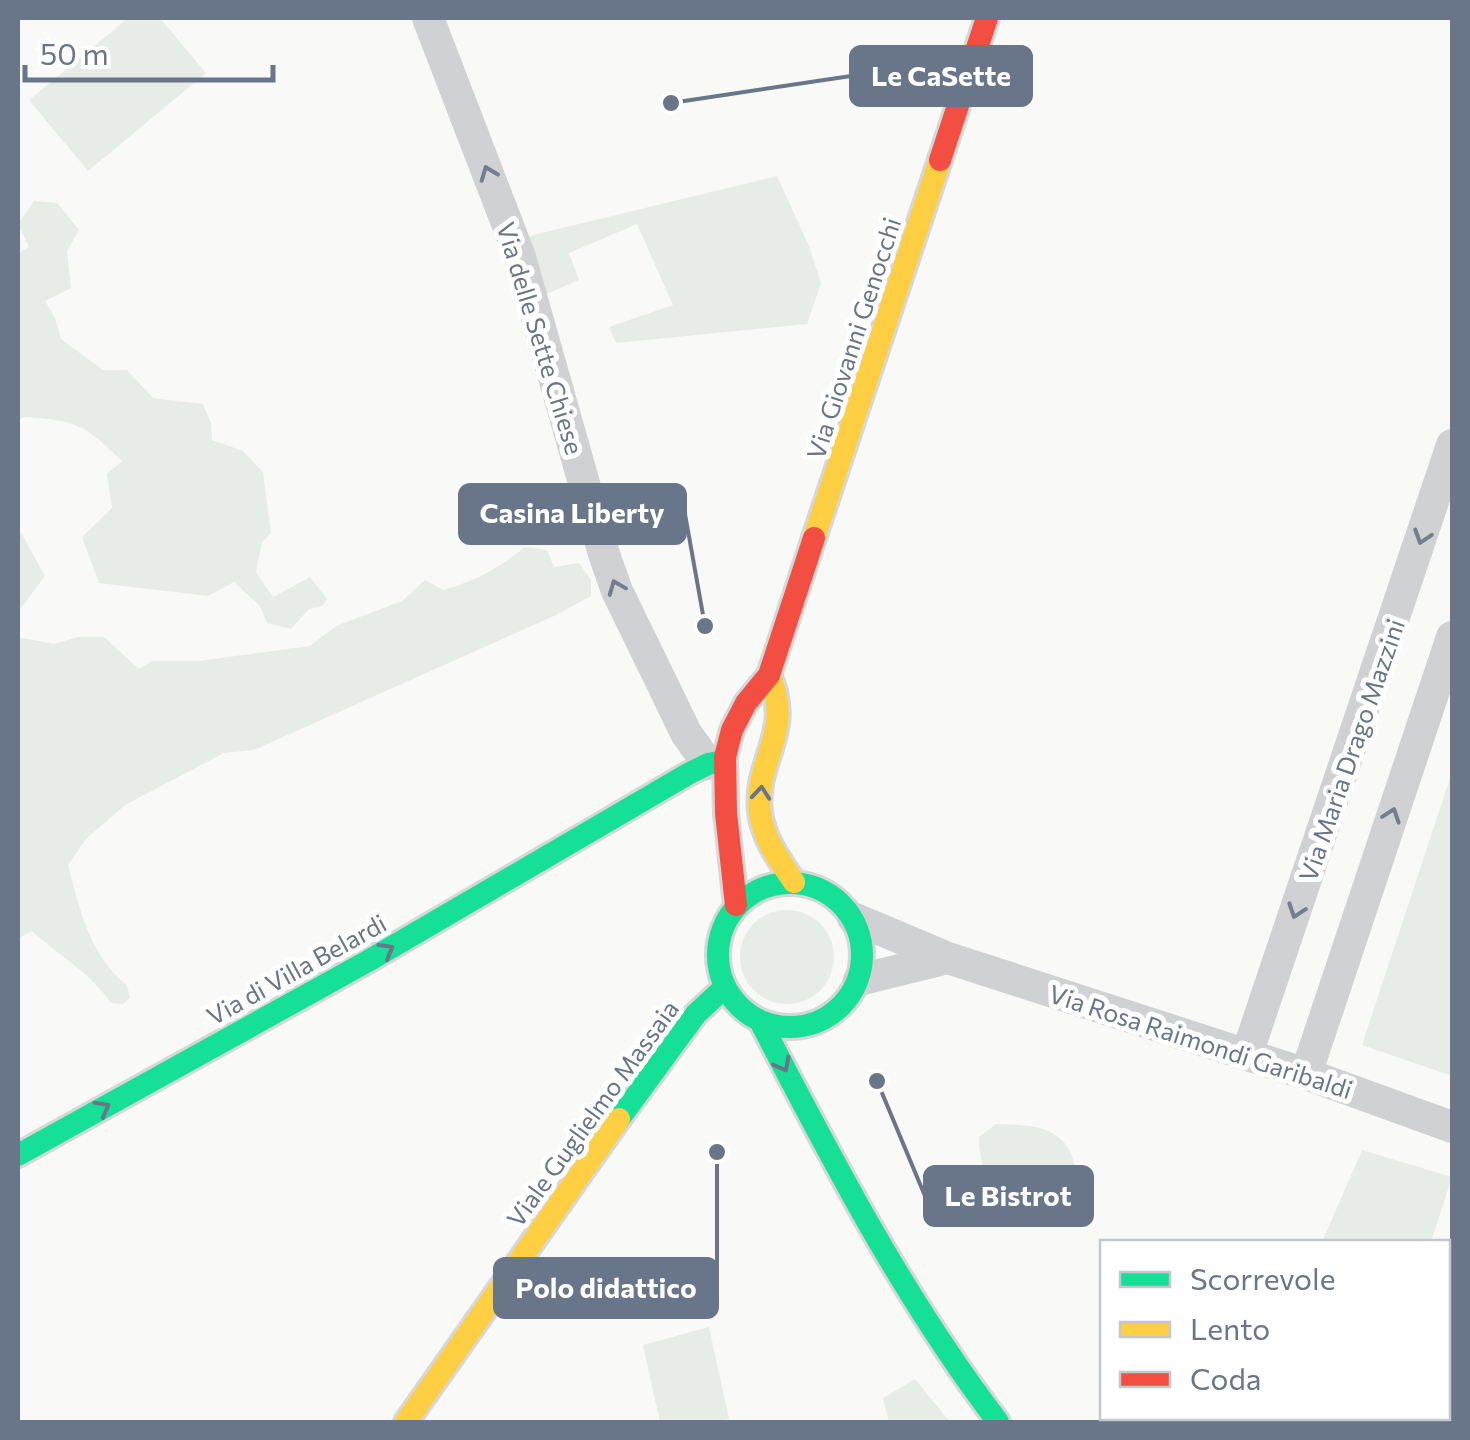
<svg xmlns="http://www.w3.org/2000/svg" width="1470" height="1440" font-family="Commissioner,sans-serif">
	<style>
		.green { fill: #e8ece6 }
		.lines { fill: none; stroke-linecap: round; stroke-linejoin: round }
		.fast-casing { stroke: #d6d7d7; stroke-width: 28 }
		.slow-casing { stroke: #d6d7d7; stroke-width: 28 }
		.jam-casing { stroke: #d6d7d7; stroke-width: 28 }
		.street { stroke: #d0d1d3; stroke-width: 32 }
		.fast { stroke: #16e098; stroke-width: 22 }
		.slow { stroke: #ffcf43; stroke-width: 22 }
		.jam { stroke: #f24e42; stroke-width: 22 }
		.oneway { stroke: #737e90 }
		.oneway2 { stroke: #697588 }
		.labels { text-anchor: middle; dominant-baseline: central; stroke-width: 10; stroke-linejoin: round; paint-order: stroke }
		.street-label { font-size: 25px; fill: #697588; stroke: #fff }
		.leader { fill: none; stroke: #697588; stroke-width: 4 }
		.callout-dot { fill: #697588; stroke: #fff; stroke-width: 4 }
		.callout { fill: #697588; stroke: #697588; stroke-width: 4 }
		.callout-label { font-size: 28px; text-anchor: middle; font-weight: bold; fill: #fff }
	</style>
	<rect width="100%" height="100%" fill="#f9f9f8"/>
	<!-- green -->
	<path class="green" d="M128 18H160L206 73 88 171 29 100Z
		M777 176 809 246 821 283 807 324 616 343 609 327 673 305 637 224 569 253 579 280 544 295 529 236Z
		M34 201 57 203 79 230 67 251 71 288 45 301 55 318 61 339 103 370H127L153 398 203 404 211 423 212 440 243 451 263 472 271 533 262 542 256 572 273 597 310 577 327 599 322 606 309 609 291 629 267 623 260 606 234 582 208 596 99 583 82 537 112 508 107 474 122 461C85 425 76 420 24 417L18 421V253L29 247 18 224Z
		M18 527 45 576 21 608H18Z
		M525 547 547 550 554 567 579 563 591 580V596L556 615 254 750 224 753 125 805 86 839 68 865C79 907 90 957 127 985L130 998 123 1004 111 1003C90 972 59 956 32 931L18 939V637L54 644 78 637H104L139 669 152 661H199L310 646 336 626 402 601 425 580 443 590C476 581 499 568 525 547Z
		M1452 772V1076L1362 1045Z
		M740 957a47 47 0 1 1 94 0a47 47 0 1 1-94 0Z
		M996 1124C1015 1125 1041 1124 1057 1136 1103 1171 1051 1259 1003 1202 988 1184 978 1161 979 1137Z
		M1362 1150 1452 1177 1431 1242H1322Z
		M709 1327 729 1419 713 1422H660L643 1345Z
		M915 1379 950 1422H889L883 1398Z"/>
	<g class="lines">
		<defs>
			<path id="fast" d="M718 955a72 72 0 1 1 144 0a72 72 0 1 1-144 0Z
				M760 1021C832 1160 903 1297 998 1422
				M619 1119 696 1014 724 988
				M18 1155 368 961 688 774 708 764 724 761"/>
			<path id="slow" d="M814 538 940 160
				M769 675C795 733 754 759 760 812 763 838 780 861 794 882
				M406 1422 619 1119"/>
			<path id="jam" d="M940 160 987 18
				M736 905 726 813 725 757 732 730 746 703 769 675 814 538"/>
		</defs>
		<!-- fast casing -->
		<use href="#fast" class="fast-casing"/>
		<!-- slow casing -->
		<use href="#slow" class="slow-casing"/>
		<!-- jam casing -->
		<use href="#jam" class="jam-casing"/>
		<!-- street -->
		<path class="street" d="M428 18 520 257 604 554 617 591 658 675 686 733 708 764
			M853 918 948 958 1306 1074 1452 1127
			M859 980 948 958
			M1247 1054 1452 445
			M1306 1074 1452 637"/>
		<!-- fast -->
		<use href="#fast" class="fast"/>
		<!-- slow -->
		<use href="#slow" class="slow"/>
		<!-- jam -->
		<use href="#jam" class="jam"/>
	</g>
	<!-- one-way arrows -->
	<defs><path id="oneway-chevron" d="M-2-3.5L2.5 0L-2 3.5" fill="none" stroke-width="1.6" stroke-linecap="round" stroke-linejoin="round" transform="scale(2.5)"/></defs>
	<g class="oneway">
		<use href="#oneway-chevron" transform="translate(488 173) rotate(-111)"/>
		<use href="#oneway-chevron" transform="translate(1422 537) rotate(108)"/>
		<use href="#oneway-chevron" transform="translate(616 587) rotate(-112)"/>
		<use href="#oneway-chevron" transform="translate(1392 815) rotate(-71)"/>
		<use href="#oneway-chevron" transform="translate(1296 911) rotate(109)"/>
	</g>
	<g class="oneway2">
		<use href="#oneway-chevron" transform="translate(761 793) rotate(-85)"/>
		<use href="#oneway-chevron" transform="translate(387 950) rotate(-30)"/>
		<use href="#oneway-chevron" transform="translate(783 1065) rotate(62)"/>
		<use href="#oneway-chevron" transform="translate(103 1108) rotate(-29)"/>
	</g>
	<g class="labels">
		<!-- street labels -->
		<g class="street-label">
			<text transform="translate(541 338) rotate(73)">Via delle Sette Chiese</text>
			<text transform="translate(853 338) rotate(-72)">Via Giovanni Genocchi</text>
			<text transform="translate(1351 750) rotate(-71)">Via Maria Drago Mazzini</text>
			<text transform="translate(296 969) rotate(-29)">Via di Villa Belardi</text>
			<text transform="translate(1201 1041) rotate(18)">Via Rosa Raimondi Garibaldi</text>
			<text transform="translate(592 1113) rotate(-54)">Viale Guglielmo Massaia</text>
		</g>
	</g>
	<!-- callouts -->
	<path class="leader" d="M671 103L851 76M705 626L685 514M877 1081L925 1196M717 1152L717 1288"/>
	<g class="callout-dot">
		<circle cx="671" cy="103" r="10"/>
		<circle cx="705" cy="626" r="10"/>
		<circle cx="877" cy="1081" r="10"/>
		<circle cx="717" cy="1152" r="10"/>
	</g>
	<g class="callout">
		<rect x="851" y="47" width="180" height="58" rx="10"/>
		<rect x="460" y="485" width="225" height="58" rx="10"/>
		<rect x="925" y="1167" width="167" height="58" rx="10"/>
		<rect x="495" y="1259" width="222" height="58" rx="10"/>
	</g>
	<g class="callout-label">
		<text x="941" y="86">Le CaSette</text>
		<text x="572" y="523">Casina Liberty</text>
		<text x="1008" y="1206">Le Bistrot</text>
		<text x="606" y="1298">Polo didattico</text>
	</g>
	<!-- border -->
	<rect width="1470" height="1440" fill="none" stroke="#697588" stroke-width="40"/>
	<!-- legend -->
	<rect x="1100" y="1240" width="350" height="180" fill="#ffffff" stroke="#c3c8cf" stroke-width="2.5"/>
	<rect x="1120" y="1272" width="50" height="15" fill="#16e098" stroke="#c3c8cf" stroke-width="2.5"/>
	<text x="1190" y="1290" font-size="30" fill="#697588">Scorrevole</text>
	<rect x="1120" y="1322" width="50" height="15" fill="#ffcf43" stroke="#c3c8cf" stroke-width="2.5"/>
	<text x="1190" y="1340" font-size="30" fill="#697588">Lento</text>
	<rect x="1120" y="1372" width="50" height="15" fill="#f24e42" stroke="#c3c8cf" stroke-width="2.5"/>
	<text x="1190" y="1390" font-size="30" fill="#697588">Coda</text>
	<!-- scale -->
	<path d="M25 65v15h248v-15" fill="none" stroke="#697588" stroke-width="5"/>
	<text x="40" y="65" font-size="30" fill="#697588" stroke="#ffffff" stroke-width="8" paint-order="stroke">50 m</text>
</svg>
